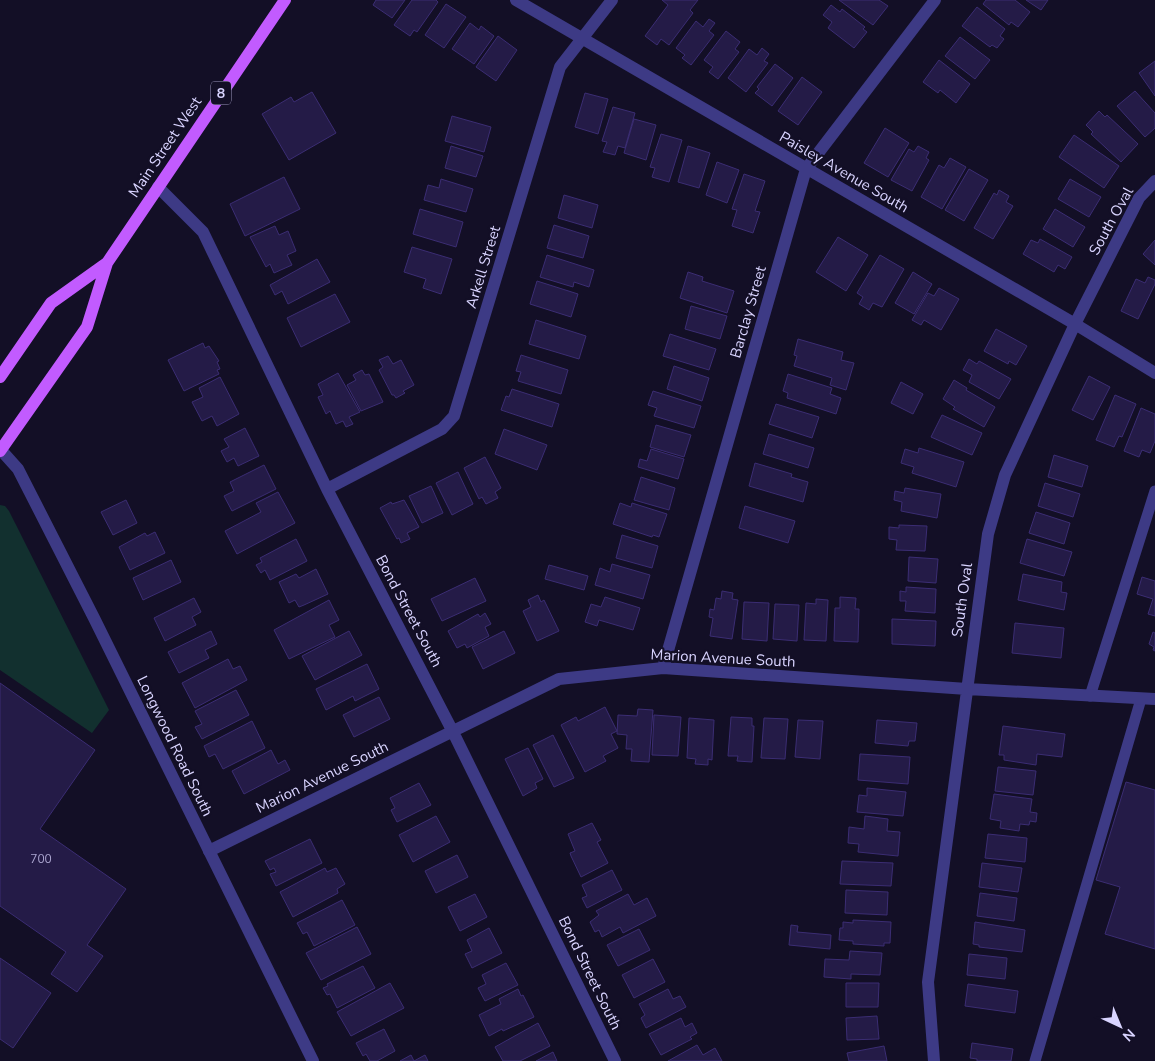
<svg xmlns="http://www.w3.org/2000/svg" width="1155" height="1061" font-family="'Nunito Sans',sans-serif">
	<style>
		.grass { fill: #12302f }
		.building { fill: #241b47; stroke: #3b2d73 }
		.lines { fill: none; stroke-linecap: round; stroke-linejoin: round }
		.service { stroke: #3d3a85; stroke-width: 11 }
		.minor { stroke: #3d3a85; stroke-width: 12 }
		.tertiary { stroke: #3d3a85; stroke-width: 12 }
		.primary { stroke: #c25bff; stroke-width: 12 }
		.labels { text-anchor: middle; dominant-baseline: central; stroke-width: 4.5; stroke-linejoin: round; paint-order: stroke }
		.number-label { font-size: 12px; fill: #aca6d1 }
		.shield { fill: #130f26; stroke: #9e99be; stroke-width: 1 }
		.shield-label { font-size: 14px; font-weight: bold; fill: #d9d4ff }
		.street-label { font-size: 15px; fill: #d9d4ff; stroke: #130f26 }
	</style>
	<rect width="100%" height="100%" fill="#130f26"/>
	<!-- grass -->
	<path class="grass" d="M0 505 5 506 9 511 109 710 92 733 0 670Z"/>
	<!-- building -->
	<path class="building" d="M376 0H405L392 18 373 5Z
		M412 0H436L438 2 417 32 414 30 410 36 394 25Z
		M662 0H698L690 10 693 13 669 45 661 39 657 45 645 36 668 5Z
		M839 0H879L888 6 873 25Z
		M986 0H1015L1030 12 1018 27 1011 22 1009 25 983 4Z
		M1026 0H1048L1041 10Z
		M446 4 466 17 444 48 425 35Z
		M831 5 840 12 842 9 865 27 863 29 867 32 854 48 828 28 832 22 823 15Z
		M977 7 1005 29 1000 36 1004 39 997 48 992 45 990 47 962 26Z
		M709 19 715 23 709 31 714 35 691 65 682 58 685 55 676 48 696 21 703 27Z
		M470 23 479 30 481 26 494 36 474 64 452 49Z
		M726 31 740 42 735 49 739 52 718 79 709 72 713 67 704 60Z
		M498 36 517 50 496 81 476 67Z
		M960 37 990 60 975 79 945 56Z
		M762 48 769 54 764 61 768 63 746 92 728 78 749 49 757 55Z
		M939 60 970 84 956 103 940 90 938 93 923 82Z
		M1155 61V96L1139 73Z
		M775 64 793 78 772 106 755 93 759 89 757 87Z
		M802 77 822 92 798 125 778 111Z
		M1135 91 1155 113V128L1145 137 1117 106Z
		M312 92 336 133 289 160 262 114 291 97 294 102Z
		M585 93 608 99 598 134 575 127Z
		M613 107 635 113 625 148 618 146 615 155 603 152 607 142 602 141Z
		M1099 111 1105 117 1107 115 1138 144 1121 162 1091 134 1093 132 1086 125Z
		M452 116 491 127 484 152 445 141Z
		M634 119 656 125 646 160 624 153Z
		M885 128 909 143 888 177 864 163Z
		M661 134 682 140 669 182 652 177 655 168 650 167Z
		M1074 135 1119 166 1104 188 1059 157Z
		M451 146 483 156 476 177 445 168Z
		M688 146 710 153 699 188 678 182Z
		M918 146 929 152 926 158 929 160 912 191 891 180 909 149 914 152Z
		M950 158 966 167 942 209 921 197 939 165 944 168Z
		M717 162 739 170 727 203 706 195Z
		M969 169 988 180 964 221 945 210Z
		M744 174 765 181 755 211 760 212 753 233 732 226 737 210 732 209Z
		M284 177 300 209 245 236 230 204Z
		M441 179 473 189 466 212 424 200 428 185 439 188Z
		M1070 179 1101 197 1089 217 1058 199Z
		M999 190 1009 196 1006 202 1013 206 993 239 974 228 994 193 997 195Z
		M564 195 598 205 592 228 558 218Z
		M420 209 463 222 456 247 413 234Z
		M1055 209 1085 227 1073 247 1043 229Z
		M554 225 589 236 583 258 547 248Z
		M275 226 279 235 288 231 296 251 287 255 292 265 274 273 270 264 266 267 250 237Z
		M838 237 868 255 846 291 816 272Z
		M1040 239 1072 257 1065 269 1058 265 1054 272 1023 254 1031 240 1038 243Z
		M1155 240V265L1143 254Z
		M412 247 452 259 441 294 423 288 426 279 404 272Z
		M547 255 594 270 589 287 574 282 573 287 540 277Z
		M880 255 904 269 882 307 873 303 869 310 859 304 863 297 857 293Z
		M317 259 330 282 288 304 282 291 275 295 270 285Z
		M688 272 703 277 702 281 734 291 727 313 680 298Z
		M913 272 932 284 914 314 895 303Z
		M1148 277 1155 280V284L1138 319 1121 311 1136 279 1145 283Z
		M537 281 578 294 571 317 530 304Z
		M939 288 959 299 941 330 924 320 921 325 912 320 928 293 934 296Z
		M335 294 350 322 301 347 287 318Z
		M691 306 727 316 720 339 685 329Z
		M536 320 586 336 579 359 529 344Z
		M996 329 1027 346 1016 365 1009 361 1008 364 984 351Z
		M670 334 716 349 709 370 663 356Z
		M798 339 843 352 841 360 854 363 846 390 830 385 832 378 794 366 797 356 794 355Z
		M203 343 205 348 209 346 219 361 217 362 220 369 217 370 219 374 184 391 168 360Z
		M521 355 568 370 561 394 518 381 521 372 516 371Z
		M388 356 393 364 401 360 414 385 403 391 405 393 396 398 394 395H392L379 370 383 367 379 360Z
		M969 359 977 364 979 361 1011 379 999 399 969 382 972 375 963 370Z
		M674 366 709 378 702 401 667 389Z
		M362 370 365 375 369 374 383 402 361 411 347 385 356 380 353 375Z
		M338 373 360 412 349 417 353 424 346 427 343 421 336 424 330 411 326 414 318 397 323 395 318 384Z
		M788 374 832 388 830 394 841 398 836 414 787 398 788 393 783 391Z
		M1089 376 1110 387 1093 420 1072 410Z
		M220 377 239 414 217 426 212 416 202 421 192 402 203 397 199 388Z
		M954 380 967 388 966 390 995 407 984 427 953 409 955 407 943 399Z
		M901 382 923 394 913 414 891 403Z
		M512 389 559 404 552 427 501 410 506 396 509 397Z
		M653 391 701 406 694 428 654 416 657 408 648 405Z
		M1115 395 1136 404 1122 437 1119 436 1114 447 1096 440Z
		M776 404 819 417 812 438 769 424Z
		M1141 408 1155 414V441L1150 453 1142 450 1139 457 1124 451Z
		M942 415 982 433 972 455 931 437Z
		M656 425 691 435 684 457 650 447Z
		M245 428 259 456 238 466 234 458 227 462 221 451 229 447 224 439Z
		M504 429 547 445 537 470 495 454Z
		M769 434 814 448 808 468 763 454Z
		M919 448 964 462 956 487 912 473 914 467 901 463 905 449 918 453Z
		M651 449 684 459 678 479 638 467 640 459 647 461Z
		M1054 455 1088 466 1082 487 1048 477Z
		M485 457 501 488 495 492 498 498 486 504 482 497 479 499 464 468Z
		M755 463 792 474 791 477 808 482 803 502 749 486Z
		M264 465 276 489 232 511 224 496 234 491 230 482Z
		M458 472 473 504 452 515 436 483Z
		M641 477 675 488 669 510 634 500Z
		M1045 483 1080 494 1073 517 1038 506Z
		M431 486 443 513 422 523 409 496Z
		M905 488 941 494 937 518 901 511 902 502 894 500 895 491 904 493Z
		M278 492 295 523 237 554 225 531 261 512 256 503Z
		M126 500 137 523 113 535 101 512Z
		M404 500 419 527 407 533 410 539 401 543 399 538 397 539 380 508 391 502 392 504Z
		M620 503 631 507 632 503 667 514 659 537 653 535 652 537 613 524Z
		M745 506 795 521 788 543 739 528Z
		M1036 512 1070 523 1064 544 1029 533Z
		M899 525 927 526 925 551 896 550 897 540 889 539V527L899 528Z
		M155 532 165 553 130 570 119 547 145 533 147 536Z
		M622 535 658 546 652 568 616 558Z
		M296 539 307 561 270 580 265 570 261 573 256 565 262 562 260 558Z
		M1027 539 1072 552 1064 576 1020 563Z
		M909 557 938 559 936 583 908 581Z
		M171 560 181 582 143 600 133 578Z
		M612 564 650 575 643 599 595 585 600 568 610 572Z
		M549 565 588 576 584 590 545 579Z
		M316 569 328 594 304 605 299 607 295 600 289 603 279 582 296 574 299 578Z
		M1023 574 1062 582 1061 592 1067 593 1064 610 1018 600Z
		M1142 577 1155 581V616L1148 614 1153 599 1137 594Z
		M475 578 486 601 442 621 431 599Z
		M906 587 936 589 935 613 905 611 906 601H900V591L906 592Z
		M722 591 733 593 732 599 738 600 732 639 710 636 713 618 709 617 710 609 714 610 716 598 721 599Z
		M538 595 541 602 544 600 559 631 537 641 523 611 531 607 528 600Z
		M605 597 640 608 633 630 599 620 597 626 585 622 591 604 601 607Z
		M840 597 856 598 855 609H859L858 642 834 641 835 608H840Z
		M194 598 201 612 192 617 196 625 165 641 154 618Z
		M816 599 828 600 826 641 804 640 806 603 816 604Z
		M329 600 339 620 329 625 335 637 289 659 274 630Z
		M744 602 769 603 767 641 742 639Z
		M775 604 799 605 797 641 773 639Z
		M485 613 491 624 485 627 489 636 467 648 465 644 457 648 448 631 478 614 480 617Z
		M892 619 936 621 935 646 892 644Z
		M1015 623 1064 628 1061 658 1012 653Z
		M211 631 217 644 205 650 209 658 179 673 168 652Z
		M349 631 362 655 315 680 302 656Z
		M504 631 515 653 483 669 472 647Z
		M1153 632 1155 633V651L1153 650 1154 647 1149 644Z
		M228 659 233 669 240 666 247 680 195 708 182 683Z
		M367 664 379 689 355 701 353 696 326 710 316 689Z
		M0 683 95 750 40 829 126 889 87 945 103 956 77 992 51 974 66 952 0 906Z
		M236 690 249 715 202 739 195 727 202 724 195 711Z
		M379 697 390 719 354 737 343 715Z
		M605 707 617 731 611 734 618 748 603 756 606 761 585 772 561 725 576 717 578 721Z
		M638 709 653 710 649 762 631 761 632 749H626L627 735 617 734 618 715 637 716Z
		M654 715 681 717 678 756 652 755Z
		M731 717 752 718V726H754L752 762 737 761 738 756H728Z
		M689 718 714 720 712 760 708 759V765L695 764 696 759 687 758Z
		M764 718 788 719 785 759 761 758Z
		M798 720 823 721 820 759 795 757Z
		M877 720 917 723 915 741H909L908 746 875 743Z
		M252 721 265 748 223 769 215 754 209 757 204 746Z
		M1003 726 1065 734 1062 757 1037 754 1036 765 1004 760V755H999Z
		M553 735 574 778 554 787 533 745Z
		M528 748 543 779 535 783 537 788 523 796 505 759Z
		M271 750 278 764 285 760 290 770 244 794 232 771Z
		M860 754 910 757 908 784 858 780Z
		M998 767 1036 771 1033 795 995 791Z
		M1126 782 1155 790V949L1105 934 1120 887 1096 880Z
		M419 783 431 805 397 822 391 810 395 808 390 798Z
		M867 788 906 792 903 816 857 812 859 795 867 796Z
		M994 794 1032 799 1030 812 1037 813 1036 822 1030 821 1029 825 1020 824 1019 831 1000 828 1001 821 990 819Z
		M436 816 450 842 413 862 399 835Z
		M865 816 888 819 887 831 900 832 898 856 858 852 859 844 848 843 849 827 864 829Z
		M592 823 601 840 597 842 608 863 581 877 571 856 570 853 575 851 568 834Z
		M988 834 1027 838 1025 862 985 858Z
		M310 839 322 863 276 886 270 874 276 872 274 868 270 870 265 861Z
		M457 855 468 877 436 893 425 871Z
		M842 861 893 863 891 886 840 884Z
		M982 863 1022 868 1018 892 979 887Z
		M325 868 327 872 336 868 345 884 337 889 338 893 293 917 280 892Z
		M612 870 622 890 587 908 582 898 587 896 582 885Z
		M846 890 888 892 887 915 845 913Z
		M980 893 1017 898 1014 921 977 916Z
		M475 894 487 917 460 931 448 907Z
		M628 894 634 905 647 898 656 916 623 933 620 927 602 937 599 930 595 932 590 922 599 915 596 911Z
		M342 900 355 925 314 946 307 932 303 934 297 923Z
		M853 920 891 922 890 943H884V946L853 944V941L839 940 840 928H843V922L853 923Z
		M975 922 1025 930 1022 952 979 947V945L973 944Z
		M791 925 798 926 797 932 831 935 830 949 789 945Z
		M357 927 371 954 321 980 306 953Z
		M489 928 502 953 472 968 465 954 472 951 467 940Z
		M639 929 650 950 618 966 607 945Z
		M850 951 882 953 880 975 851 974V979L824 977 825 959 849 960Z
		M969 954 1007 958 1005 979 967 975Z
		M0 958 51 993 13 1048 0 1039Z
		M653 959 665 982 634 998 622 975Z
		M506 963 518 985 485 1001 478 988 486 984 482 975Z
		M363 966 375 988 337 1008 330 994 327 995 323 988 328 986 327 984Z
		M390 983 404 1008 351 1036 337 1012Z
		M846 983H879L878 1007H846Z
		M968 984 1018 991 1015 1013 965 1006Z
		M518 989 521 996 523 995 534 1017 503 1031 502 1029 489 1036 479 1015 501 1004 499 999Z
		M668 989 673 999 680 996 686 1007 646 1028 641 1018 645 1015 639 1004Z
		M877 1016 879 1039 847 1040 846 1018Z
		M681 1018 685 1027 692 1023 697 1033 690 1037 692 1039 661 1055 649 1034Z
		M538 1023 550 1046 520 1061H503L495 1047Z
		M384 1029 395 1051 377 1061H370L366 1054 363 1056 356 1043Z
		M972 1043 1013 1049 1011 1061H977V1059L970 1058Z
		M697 1045 703 1055 715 1048 722 1061H668Z
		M884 1046 887 1061H849L847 1053Z
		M553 1052 557 1061H536Z
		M411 1055 414 1061 425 1055 428 1061H400Z"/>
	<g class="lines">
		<!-- service -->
		<path class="service" d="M1090 696 1155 491
			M1035 1061 1141 699"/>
		<!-- minor -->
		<path class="minor" d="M516 0 1075 324 1155 373
			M158 187 203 232 327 489 452 730 615 1061
			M327 489 442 429 454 416 560 67 612 0
			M663 668 806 169 935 0
			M209 851 559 679 663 668 967 689 1155 699
			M934 1061 928 982 988 534 1005 475 1075 324 1139 198 1155 181"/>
		<!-- tertiary -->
		<path class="tertiary" d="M1 450 18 469 94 618 313 1061"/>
		<!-- primary -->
		<path class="primary" d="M0 377 51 303 107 263
			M0 451 87 327 107 263 285 0"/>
	</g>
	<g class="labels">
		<!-- number labels -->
		<g class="number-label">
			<text x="41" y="859">700</text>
		</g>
		<!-- shield labels -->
		<rect class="shield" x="211" y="81.5" width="20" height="23" rx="4"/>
		<g class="shield-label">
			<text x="221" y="93">8</text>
		</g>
		<!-- street labels -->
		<g class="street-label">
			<text transform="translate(165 147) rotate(-56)">Main Street West</text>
			<text transform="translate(844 172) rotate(30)">Paisley Avenue South</text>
			<text transform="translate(1111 221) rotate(-61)">South Oval</text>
			<text transform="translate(483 267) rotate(-73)">Arkell Street</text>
			<text transform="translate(748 312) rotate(-74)">Barclay Street</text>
			<text transform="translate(962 600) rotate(-82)">South Oval</text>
			<text transform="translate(409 611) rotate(62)">Bond Street South</text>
			<text transform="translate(723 658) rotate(3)">Marion Avenue South</text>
			<text transform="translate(175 746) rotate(64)">Longwood Road South</text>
			<text transform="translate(322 777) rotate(-26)">Marion Avenue South</text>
			<text transform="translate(590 973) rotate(64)">Bond Street South</text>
		</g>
	</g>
	<!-- north arrow -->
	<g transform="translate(1120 1026) rotate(136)" stroke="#130f26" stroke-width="4" paint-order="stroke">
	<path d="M0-4L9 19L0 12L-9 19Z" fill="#d9d4ff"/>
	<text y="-8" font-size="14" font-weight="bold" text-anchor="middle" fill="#d9d4ff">N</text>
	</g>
</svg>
